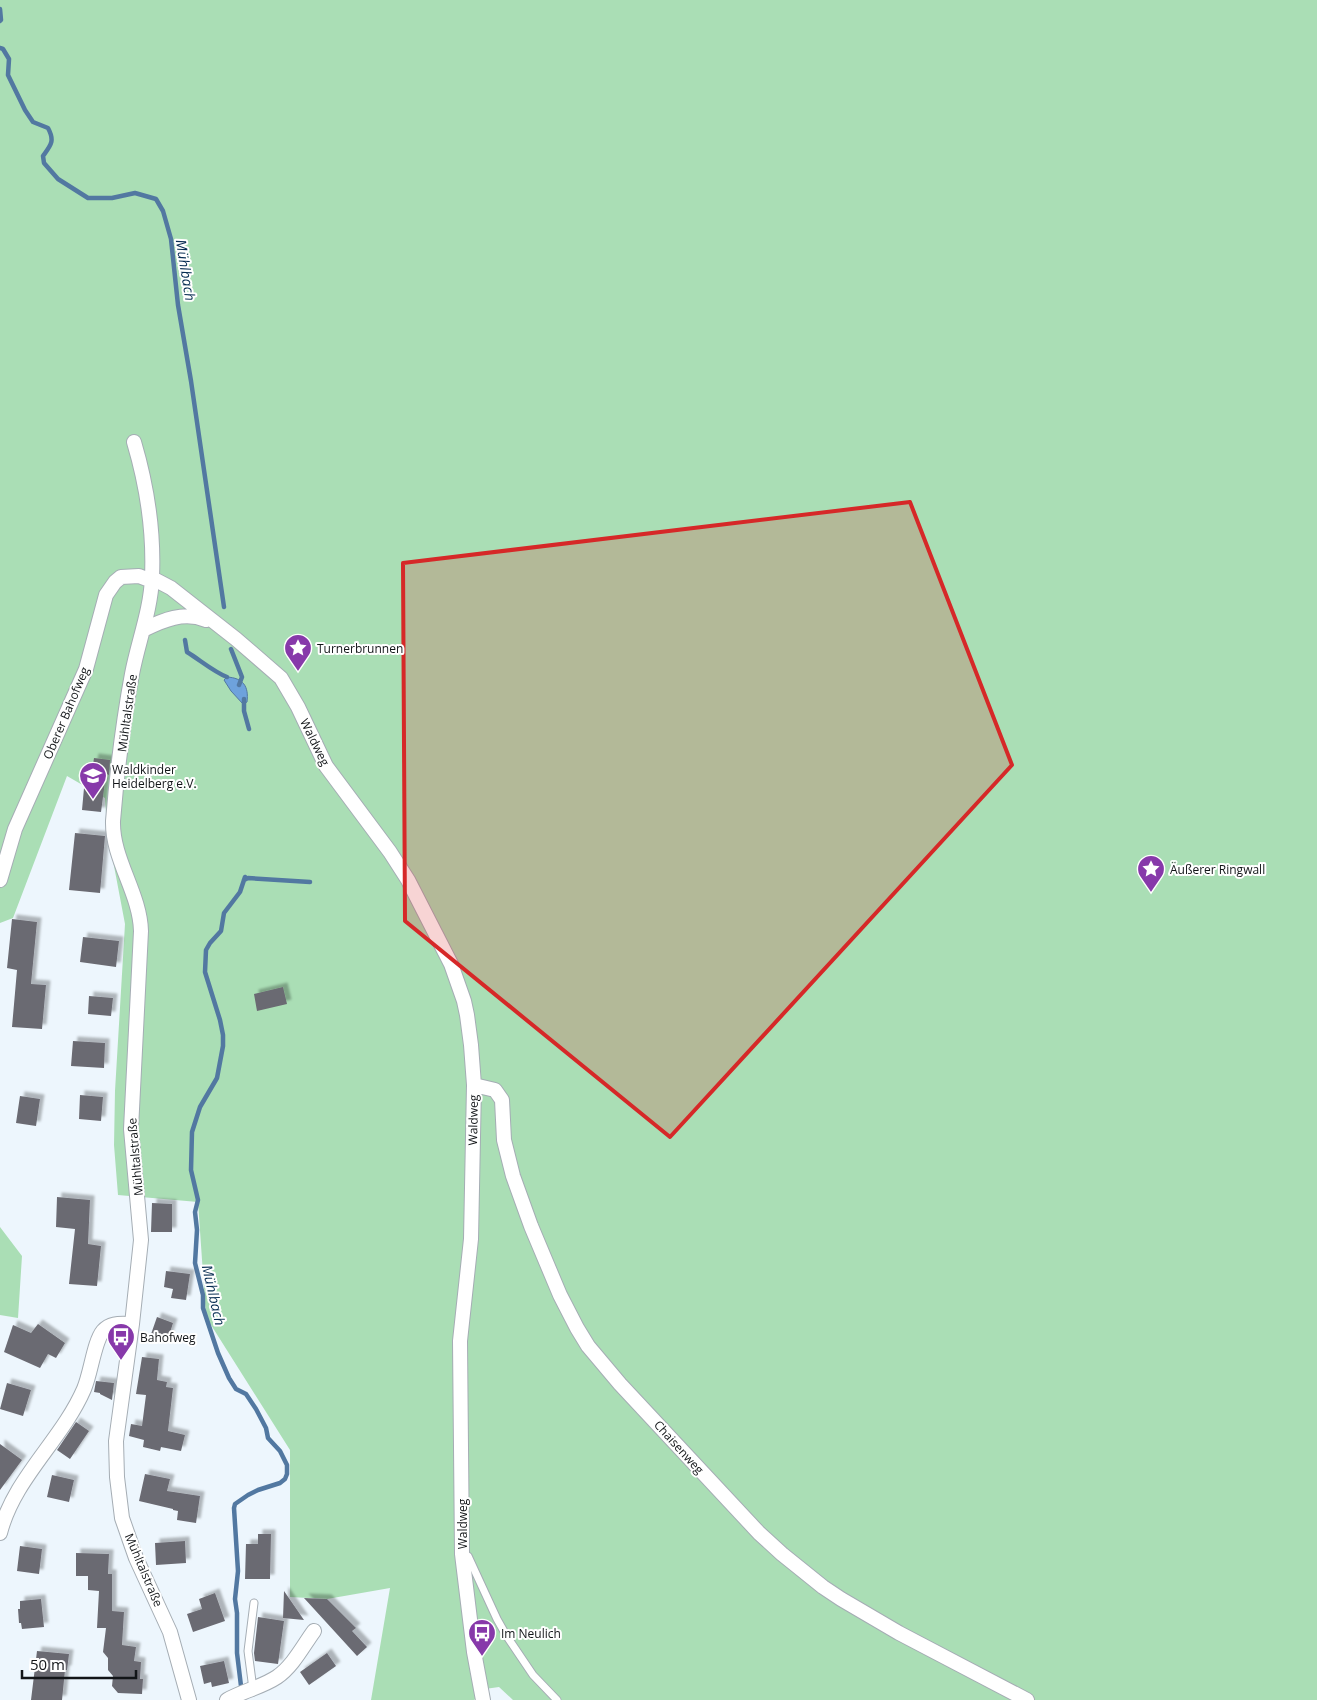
<svg xmlns="http://www.w3.org/2000/svg" width="1317" height="1700" font-family="'Open Sans',sans-serif">
	<style>
		.green { fill: #aadeb5 }
		.water { fill: #6ea2dc; stroke: #5278a1 }
		.lines { fill: none; stroke-linecap: round; stroke-linejoin: round }
		.stream { stroke: #5278a1; stroke-width: 4.5 }
		.building { fill: #6b6a72; filter: url(#shadow) }
		.lane-casing { stroke: #a5adb4; stroke-width: 9 }
		.street-casing { stroke: #a5adb4; stroke-width: 16 }
		.lane { stroke: #fff; stroke-width: 7 }
		.street { stroke: #fff; stroke-width: 14 }
		.marked { fill: #d62828; fill-opacity: 0.2; stroke: #d62828; stroke-width: 4; stroke-linejoin: round }
		.labels { text-anchor: middle; dominant-baseline: central; stroke-width: 4; stroke-linejoin: round; paint-order: stroke }
		.poi-label { font-size: 12px; fill: #121518; stroke: #fff; text-anchor: start }
		.street-label { font-size: 12px; fill: #121518; stroke: #fff }
		.water-label { font-size: 14px; font-style: italic; fill: #062c51; stroke: #fff }
	</style>
	<defs>
		<filter id="shadow"><feDropShadow dx="4.5" dy="-4.5" stdDeviation="1" flood-color="#0004"/></filter>
	</defs>
	<rect width="100%" height="100%" fill="#edf6fd"/>
	<!-- green -->
	<path class="green" d="M0 0H1317V1700H513L499 1687 485 1689 474 1700H371L390 1588 327 1599 290 1597V1450L206 1317 198 1202 118 1195 114 1145 115 1091 125 924 107 829 105 798 67 776 13 918 0 923Z
		M0 1227 22 1256 18 1318 0 1315Z"/>
	<!-- water -->
	<path class="water" d="M227 677C243 678 249 686 247 702L243 704 231 691 224 680Z"/>
	<g class="lines">
		<!-- stream -->
		<path class="stream" d="M0 9 1 20 0 21
			M0 48 3 49 9 59 8 75 25 110 33 122 48 128C55 141 51 145 43 156L44 163 58 179 88 198H112L135 193 156 199 163 211 171 239 178 305 191 381 224 607
			M185 640 187 652C200 660 214 672 227 677
			M231 649 242 677 239 685
			M244 699V711L249 729
			M244 880 248 878 310 882
			M241 1686 237 1653V1613L235 1599 238 1571 234 1508 235 1504 248 1495 258 1490 280 1483 285 1479 287 1474V1465L280 1451 268 1438 266 1428 256 1409 246 1394 236 1389 229 1378 218 1353 203 1308V1295L195 1263 197 1230 195 1212 198 1200 191 1170 192 1132 200 1107 217 1078 223 1046V1035L220 1020 205 972 206 950 210 943 221 931 224 913 240 892 245 877"/>
	</g>
	<!-- building -->
	<path class="building" d="M94 758 110 760 109 775 106 774 101 812 82 810 84 788 89 789Z
		M75 833 105 836 100 893 69 890Z
		M12 919 37 922 31 984 46 985 42 1029 12 1027 17 970 7 968Z
		M83 937 119 941 116 967 80 962Z
		M283 987 287 1004 257 1011 254 994Z
		M89 996 113 998 111 1016 88 1014Z
		M73 1041 105 1043 104 1068 71 1066Z
		M80 1095 103 1097 101 1121 79 1119Z
		M20 1096 40 1099 36 1126 16 1123Z
		M57 1197 90 1200 88 1244 101 1246 97 1286 69 1284 75 1229 56 1227Z
		M152 1203 172 1204V1232H151Z
		M166 1271 190 1274 186 1300 171 1298 173 1289 164 1287Z
		M157 1317 173 1323 167 1342 150 1337Z
		M38 1324 65 1343 56 1358 48 1354 40 1368 4 1352 13 1325 31 1333Z
		M142 1357 159 1359 157 1380 167 1382 166 1387 173 1388 168 1431 185 1435 181 1451 161 1447 160 1451 143 1447 144 1440 129 1436 131 1424 142 1426 146 1395 136 1394Z
		M96 1381 114 1383 112 1400 100 1394V1393L94 1392Z
		M7 1383 31 1390 23 1416 0 1409Z
		M76 1422 89 1431 70 1459 57 1450Z
		M0 1444 22 1460 0 1490Z
		M145 1474 170 1479 167 1491 200 1496 196 1523 177 1520 178 1511 173 1510V1509L139 1501Z
		M52 1475 74 1480 69 1502 47 1497Z
		M258 1534H271L270 1579H245L246 1544H258Z
		M185 1541 186 1563 156 1565 155 1543Z
		M20 1546 42 1549 39 1574 17 1571Z
		M76 1553 109 1554 108 1574H112V1611L124 1612 122 1645 136 1647 134 1661 141 1662 140 1679H143L142 1694 118 1693 112 1686 113 1676 108 1670V1658L103 1652 106 1628H97L99 1591 88 1590V1576H76Z
		M284 1591 304 1620 283 1618Z
		M215 1593 225 1621 193 1632 187 1614 202 1609 199 1599Z
		M304 1598 327 1599 356 1628 352 1631 367 1647 357 1656Z
		M41 1599 44 1627 22 1629 21 1623H19L18 1609H20V1601Z
		M258 1617 284 1621 278 1664 255 1661 254 1653Z
		M37 1651 69 1654 67 1670H65L62 1700H31Z
		M327 1653 336 1666 309 1685 300 1672Z
		M224 1661 229 1683 212 1687 211 1682 204 1684 200 1666Z"/>
	<g class="lines">
		<defs>
			<path id="lane" d="M462 1554 468 1556 497 1619 506 1635 533 1675 557 1700
				M253 1689 248 1651 254 1603"/>
			<path id="street" d="M134 442C147 486 154 532 152 577 151 610 138 642 132 674 123 722 117 772 113 821 112 859 140 893 141 931L131 1129 141 1240 132 1324 116 1441 117 1477 122 1518 136 1558 170 1632 189 1700
				M152 578 171 588 236 639 281 678 298 707 326 766 390 852 408 880 451 964 464 1001 467 1015 471 1045 474 1085 471 1239 460 1341 462 1554 474 1652 483 1700
				M143 630C163 620 184 611 206 620
				M0 880 15 829 86 669 106 595 115 582 121 577 139 576 152 581
				M474 1085 495 1090 502 1100 504 1140 513 1176 531 1226 560 1295 577 1328 588 1346 620 1384 759 1533 782 1554 823 1587 841 1599 899 1633 1027 1700
				M0 1533C14 1478 62 1440 84 1389 91 1373 94 1342 103 1331 111 1322 121 1324 132 1324
				M227 1700C243 1691 262 1687 277 1677 293 1666 303 1646 314 1631"/>
		</defs>
		<!-- lane casing -->
		<use href="#lane" class="lane-casing"/>
		<!-- street casing -->
		<use href="#street" class="street-casing"/>
		<!-- lane -->
		<use href="#lane" class="lane"/>
		<!-- street -->
		<use href="#street" class="street"/>
	</g>
	<!-- marked area -->
	<path class="marked" d="M910 502 1012 765 670 1137 405 921 403 563Z"/>
	<!-- icons -->
	<defs>
		<symbol id="sight-pin" viewBox="-11 -11 22 30"><path d="M0 17L-7.5 6A9.5 9.5 0 1 1 7.5 6Z" fill="#8739aa" stroke="#fff"/><path d="M0-6L1.8-2.2L6-1.7L2.9 1.2L3.7 5.4L0 3.3L-3.7 5.4L-2.9 1.2L-6-1.7L-1.8-2.2Z" fill="#fff"/></symbol>
		<symbol id="school-pin" viewBox="-11 -11 22 30"><path d="M0 17L-7.5 6A9.5 9.5 0 1 1 7.5 6Z" fill="#8739aa" stroke="#fff"/><path d="M0-5L7-2L0 1L-7-2ZM-4 1L0 2.5L4 1V4Q0 6-4 4Z" fill="#fff"/></symbol>
		<symbol id="bus-pin" viewBox="-11 -11 22 30"><path d="M0 17L-7.5 6A9.5 9.5 0 1 1 7.5 6Z" fill="#8739aa" stroke="#fff"/><path d="M-5-6H5V4H4V6H2V4H-2V6H-4V4H-5ZM-3.5-4V0h7V-4ZM-3.5 1.2v1.5H-2V1.2ZM2 1.2v1.5H3.5V1.2Z" fill="#fff"/></symbol>
	</defs>
	<g fill-rule="evenodd">
		<use href="#sight-pin" x="282" y="632" width="32" height="43"/>
		<use href="#school-pin" x="77" y="760" width="32" height="43"/>
		<use href="#sight-pin" x="1135" y="853" width="32" height="43"/>
		<use href="#bus-pin" x="105" y="1321" width="32" height="43"/>
		<use href="#bus-pin" x="466" y="1617" width="32" height="43"/>
	</g>
	<g class="labels">
		<!-- poi labels -->
		<g class="poi-label">
			<text x="317" y="648">Turnerbrunnen</text>
			<text x="112" y="769">Waldkinder<tspan x="112" dy="14">Heidelberg e.V.</tspan></text>
			<text x="1170" y="869">Äußerer Ringwall</text>
			<text x="140" y="1337">Bahofweg</text>
			<text x="501" y="1633">Im Neulich</text>
		</g>
		<!-- street labels -->
		<g class="street-label">
			<text transform="translate(66 713) rotate(-67)">Oberer Bahofweg</text>
			<text transform="translate(127 713) rotate(-82)">Mühltalstraße</text>
			<text transform="translate(315 742) rotate(64)">Waldweg</text>
			<text transform="translate(473 1120) rotate(-89)">Waldweg</text>
			<text transform="translate(135 1157) rotate(-95)">Mühltalstraße</text>
			<text transform="translate(679 1447) rotate(48)">Chaisenweg</text>
			<text transform="translate(462 1524) rotate(-90)">Waldweg</text>
			<text transform="translate(144 1570) rotate(67)">Mühltalstraße</text>
		</g>
		<!-- water labels -->
		<g class="water-label">
			<text transform="translate(186 270) rotate(81)">Mühlbach</text>
			<text transform="translate(214 1295) rotate(77)">Mühlbach</text>
		</g>
	</g>
	<!-- scale -->
	<path d="M22 1670v8h114v-8" fill="none" stroke="#121518" stroke-width="2.5"/>
	<text x="30" y="1670" font-size="15" fill="#121518" stroke="#ffffff" stroke-width="4" paint-order="stroke">50 m</text>
</svg>
